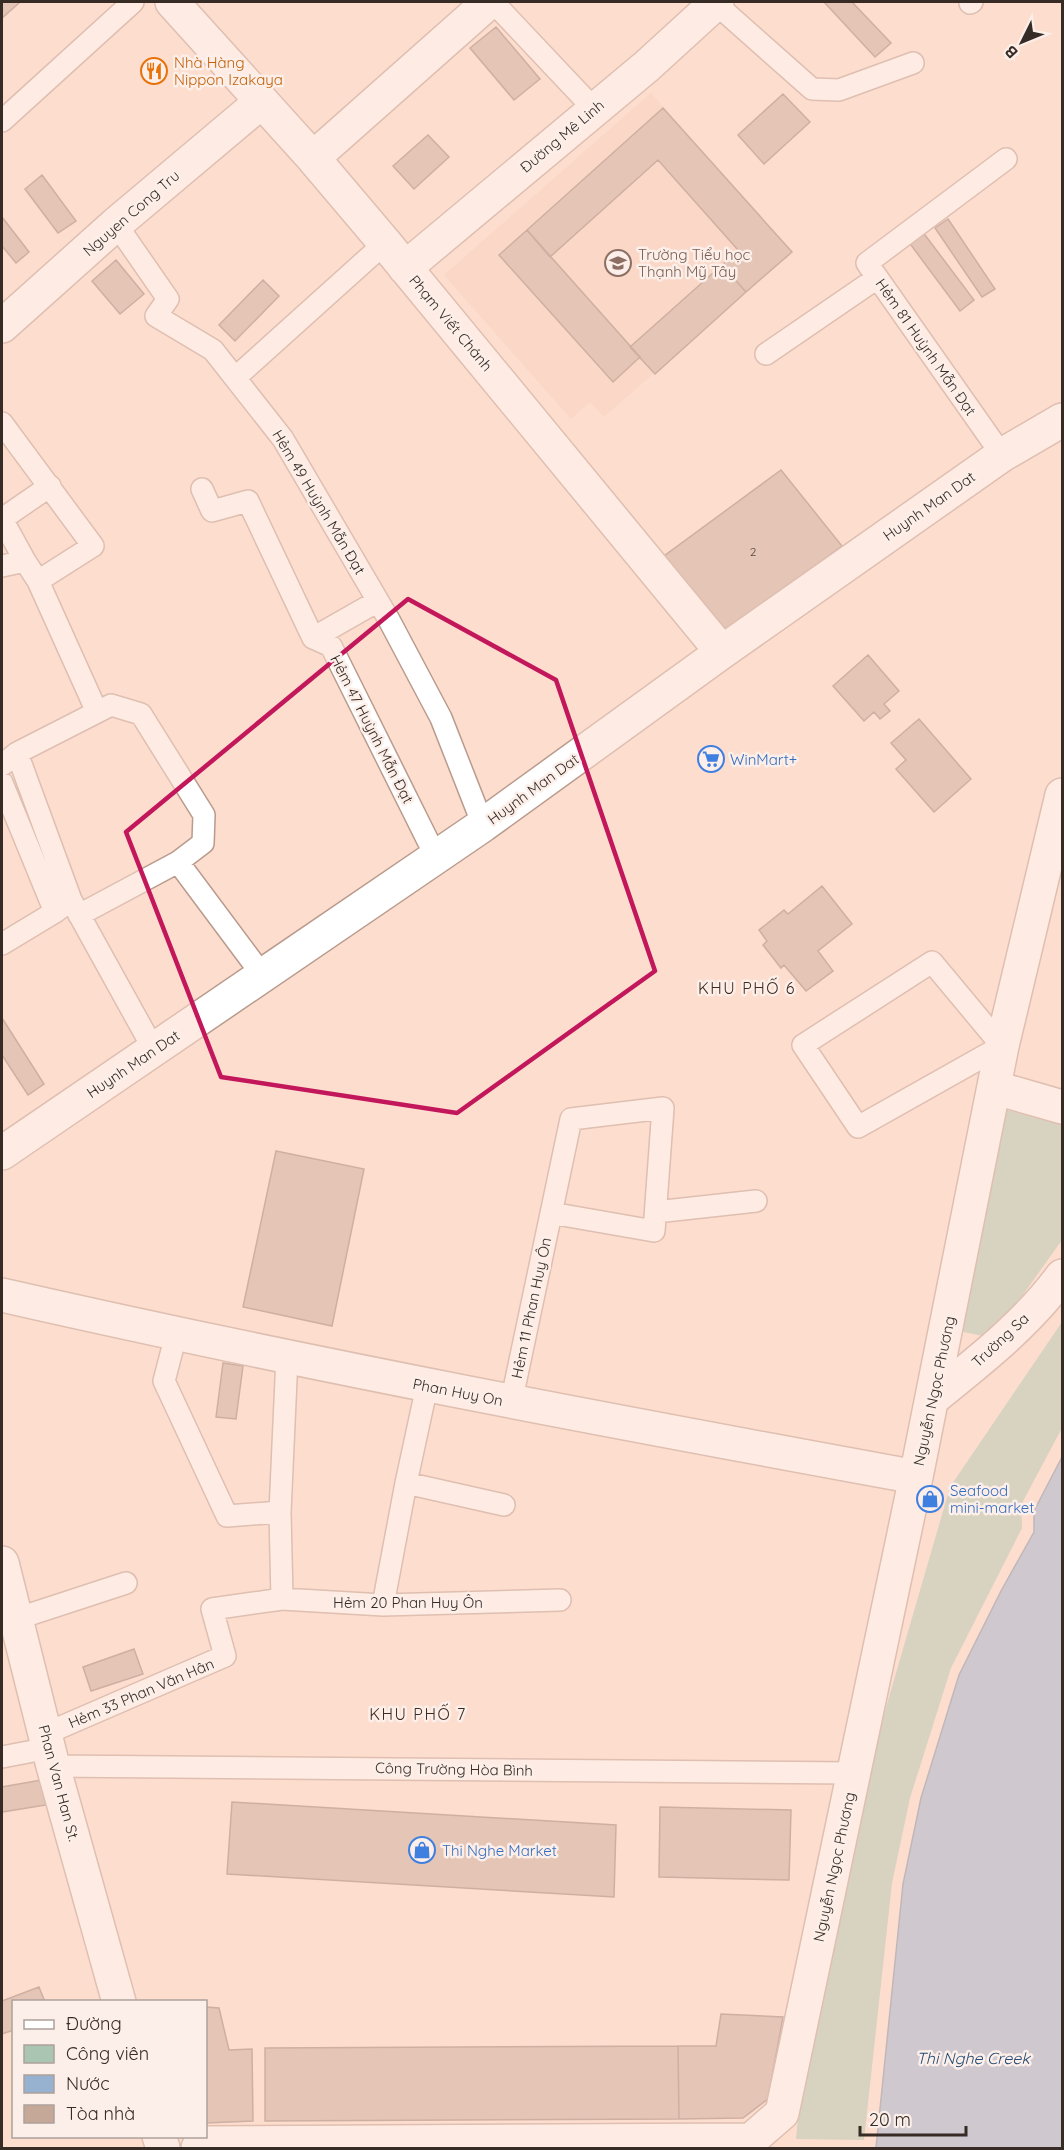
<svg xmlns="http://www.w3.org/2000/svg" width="1064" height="2150" font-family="Quicksand,sans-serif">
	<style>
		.built { fill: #f7d0bd }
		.green { fill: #aac6b2 }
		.water { fill: #97b1d1; stroke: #7a899d; stroke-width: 1.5 }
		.building { fill: #c6a899; stroke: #96796b; stroke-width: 1.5 }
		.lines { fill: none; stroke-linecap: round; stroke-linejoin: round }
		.service-casing { stroke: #b99b8d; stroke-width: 24 }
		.minor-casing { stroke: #b99b8d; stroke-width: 36 }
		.service { stroke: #fff; stroke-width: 21 }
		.minor { stroke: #fff; stroke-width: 33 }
		.marked { fill: none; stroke: #c2185b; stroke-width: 4.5; stroke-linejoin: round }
		.labels { text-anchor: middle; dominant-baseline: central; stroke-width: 5; stroke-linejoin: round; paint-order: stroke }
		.number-label { font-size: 12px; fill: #5b4a42 }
		.food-label { font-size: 15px; fill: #c56008; stroke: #fcefe9; text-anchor: start }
		.street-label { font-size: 15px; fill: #372b25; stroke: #fcefe9 }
		.education-label { font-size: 15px; fill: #785e54; stroke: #fcefe9; text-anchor: start }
		.shop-label { font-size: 15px; fill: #366cbe; stroke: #fcefe9; text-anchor: start }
		.neighbourhood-label { font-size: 16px; letter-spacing: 1.5px; fill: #41291d; stroke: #fcefe9 }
		.water-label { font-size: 16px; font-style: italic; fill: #234a74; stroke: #fcefe9 }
	</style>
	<rect width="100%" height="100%" fill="#fdddce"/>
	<!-- built -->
	<path class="built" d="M651 93 792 252 604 417 590 402 571 419 444 275Z"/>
	<!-- green -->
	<path class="green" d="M1007 1110 1062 1125V1240L992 1338 959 1331Z
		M1062 1322V1428L1021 1505 1022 1528 951 1668 910 1798 892 1883 864 2140 796 2139 803 2068 867 1773 950 1487Z"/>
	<!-- water -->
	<path class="water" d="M1062 1457V2148H876L903 1884 921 1798 959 1675 1001 1591 1034 1532V1511Z"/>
	<!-- building -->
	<path class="building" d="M2 2H18L19 3 2 18Z
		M824 2H852L891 43 875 57Z
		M496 27 540 79 514 100 470 48Z
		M783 94 810 122 764 164 738 135Z
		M663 108 792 252 746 292 722 265 738 250 658 160 550 257 527 230Z
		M428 135 449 157 414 189 393 166Z
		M42 175 76 221 58 233 25 189Z
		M2 217 29 252 16 263 2 246Z
		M948 219 995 289 982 297 935 228Z
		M527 230 640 357 613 382 499 255Z
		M922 231 974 300 960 311 908 241Z
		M116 260 144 294 120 314 92 281Z
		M722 265 746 292 655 374 630 347Z
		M263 280 279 296 235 341 219 325Z
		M781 470 842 546 725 632 664 556Z
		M868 655 899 691 884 704 890 711 880 719 874 712 864 721 833 686Z
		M919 719 971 779 934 812 896 769 906 760 891 743Z
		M822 886 852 924 818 951 833 971 806 991 784 965 781 968 763 945 767 941 759 930 784 910 788 914Z
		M2 1018 44 1084 28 1095 2 1055Z
		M276 1151 364 1169 332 1326 243 1307Z
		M223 1363 243 1366 236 1419 216 1417Z
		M134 1649 143 1674 91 1691 83 1667Z
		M41 1780 46 1805 2 1812V1787Z
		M232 1802 616 1825 614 1897 227 1874Z
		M660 1807 791 1810 789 1880 659 1877Z
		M39 1987 45 2002H14V2030L2 2034V2001Z
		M206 2007 219 2008 229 2050 252 2049 253 2121 206 2123Z
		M721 2014 783 2017 768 2099 743 2118 679 2119 678 2046H716Z
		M678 2046 679 2119 265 2121V2048Z"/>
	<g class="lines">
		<defs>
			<path id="service" d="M493 2 594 109
				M715 3 812 89 839 90 913 63
				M970 3 972 2
				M2 121 133 2
				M116 224 168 299 156 316 213 350 283 439 388 618 441 718 483 825
				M766 354 877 278
				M235 378 385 243
				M2 423 93 546 38 581 25 561
				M1002 455 867 263 1006 159
				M202 489 212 511 248 501 313 638 331 646 436 857
				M2 566 25 561 2 519 50 486
				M38 581 97 712
				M313 638 378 601
				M17 753 71 900 154 1050
				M2 765 17 753 111 705 141 714 204 815 203 843 178 862 263 976
				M2 783 55 912 71 900
				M79 915 178 862
				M2 944 55 912
				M932 962 1002 1046 858 1127 803 1045Z
				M656 1212 756 1201
				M176 1335 164 1381 227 1516 280 1512
				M287 1357 280 1512 282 1599 383 1605 560 1600
				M427 1386 406 1483 504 1505
				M511 1403 571 1119 663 1108 654 1231 551 1213
				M383 1605 406 1483
				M16 1619 126 1583
				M45 1734 225 1656 212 1609 282 1599
				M2 1757 49 1748
				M53 1766 854 1773"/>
			<path id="minor" d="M172 2 313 158 385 243 722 652
				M313 158 489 2
				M405 268 647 66 717 2
				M2 326 116 224 261 102
				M996 1088 1062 1107
				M2 1153 483 825 722 652 1002 455 1062 420
				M2 1295C305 1364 610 1421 916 1477
				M932 1399C978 1362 1027 1324 1062 1276
				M2 1563 53 1766 119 2002
				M159 2136 163 2148
				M198 2148 204 2143 751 2140 782 2113 916 1477 1002 1046 1062 795"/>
		</defs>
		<!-- service casing -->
		<use href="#service" class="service-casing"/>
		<!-- minor casing -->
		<use href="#minor" class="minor-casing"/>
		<!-- service -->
		<use href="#service" class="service"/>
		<!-- minor -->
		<use href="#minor" class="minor"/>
	</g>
	<!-- marked area -->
	<path d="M0 0H1064V2150H0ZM408 599 556 680 655 971 457 1113 221 1077 126 832Z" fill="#fdddce" fill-opacity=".55" fill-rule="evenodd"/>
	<path class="marked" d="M408 599 556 680 655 971 457 1113 221 1077 126 832Z"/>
	<!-- icons -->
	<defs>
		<symbol id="restaurant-ring" viewBox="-11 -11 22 22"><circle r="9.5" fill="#fcefe9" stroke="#e8710a" stroke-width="1.5"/><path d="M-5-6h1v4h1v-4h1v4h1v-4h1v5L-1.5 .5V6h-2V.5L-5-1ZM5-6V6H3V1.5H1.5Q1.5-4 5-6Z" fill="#e8710a"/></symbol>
		<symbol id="school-ring" viewBox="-11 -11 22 22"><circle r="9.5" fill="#fcefe9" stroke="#8d6e63" stroke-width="1.5"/><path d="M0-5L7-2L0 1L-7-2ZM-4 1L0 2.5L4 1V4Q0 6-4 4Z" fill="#8d6e63"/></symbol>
		<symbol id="supermarket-ring" viewBox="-11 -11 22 22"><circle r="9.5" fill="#fcefe9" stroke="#3f7fe0" stroke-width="1.5"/><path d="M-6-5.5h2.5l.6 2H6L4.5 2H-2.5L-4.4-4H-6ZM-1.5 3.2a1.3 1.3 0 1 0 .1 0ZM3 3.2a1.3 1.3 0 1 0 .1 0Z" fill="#3f7fe0"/></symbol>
		<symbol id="shop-ring" viewBox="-11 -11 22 22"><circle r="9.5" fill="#fcefe9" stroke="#3f7fe0" stroke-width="1.5"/><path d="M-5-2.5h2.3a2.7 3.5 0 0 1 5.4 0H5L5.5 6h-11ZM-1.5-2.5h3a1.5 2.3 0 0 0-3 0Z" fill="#3f7fe0"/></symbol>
	</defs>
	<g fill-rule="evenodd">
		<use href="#restaurant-ring" x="139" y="56" width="30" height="30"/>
		<use href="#school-ring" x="603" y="248" width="30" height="30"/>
		<use href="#supermarket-ring" x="696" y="744" width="30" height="30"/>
		<use href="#shop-ring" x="915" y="1484" width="30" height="30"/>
		<use href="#shop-ring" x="407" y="1835" width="30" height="30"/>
	</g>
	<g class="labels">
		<!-- number labels -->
		<g class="number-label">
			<text x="753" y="551">2</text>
		</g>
		<!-- food labels -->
		<g class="food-label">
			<text x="174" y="62">Nhà Hàng<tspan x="174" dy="17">Nippon Izakaya</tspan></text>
		</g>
		<!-- street labels -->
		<g class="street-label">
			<text transform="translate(562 136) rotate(-40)">Đường Mê Linh</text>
			<text transform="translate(131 213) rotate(-41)">Nguyen Cong Tru</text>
			<text transform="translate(451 323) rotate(50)">Phạm Viết Chánh</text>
			<text transform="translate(926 347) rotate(55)">Hẻm 81 Huỳnh Mẫn Đạt</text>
			<text transform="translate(319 502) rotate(59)">Hẻm 49 Huỳnh Mẫn Đạt</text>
			<text transform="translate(929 506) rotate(-35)">Huynh Man Dat</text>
			<text transform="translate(372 729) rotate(63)">Hẻm 47 Huỳnh Mẫn Đạt</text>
			<text transform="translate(533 789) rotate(-36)">Huynh Man Dat</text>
			<text transform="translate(133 1064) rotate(-34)">Huynh Man Dat</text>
			<text transform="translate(531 1308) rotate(-78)">Hẻm 11 Phan Huy Ôn</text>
			<text transform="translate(1000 1340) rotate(-43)">Trường Sa</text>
			<text transform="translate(934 1391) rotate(-78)">Nguyễn Ngọc Phương</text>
			<text transform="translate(458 1392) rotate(11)">Phan Huy On</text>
			<text x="408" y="1602">Hẻm 20 Phan Huy Ôn</text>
			<text transform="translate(141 1693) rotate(-23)">Hẻm 33 Phan Văn Hân</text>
			<text transform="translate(454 1769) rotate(1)">Công Trường Hòa Bình</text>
			<text transform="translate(59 1783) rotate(75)">Phan Van Han St.</text>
			<text transform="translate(834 1867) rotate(-78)">Nguyễn Ngọc Phương</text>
		</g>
		<!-- education labels -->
		<g class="education-label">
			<text x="638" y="254">Trường Tiểu học<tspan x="638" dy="17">Thạnh Mỹ Tây</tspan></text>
		</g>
		<!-- shop labels -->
		<g class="shop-label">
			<text x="730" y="759">WinMart+</text>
			<text x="950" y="1490">Seafood<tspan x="950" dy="17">mini-market</tspan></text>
			<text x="442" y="1850">Thi Nghe Market</text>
		</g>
		<!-- neighbourhood labels -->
		<g class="neighbourhood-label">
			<text x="747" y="988">KHU PHỐ 6</text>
			<text x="418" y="1714">KHU PHỐ 7</text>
		</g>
		<!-- water labels -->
		<g class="water-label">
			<text x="973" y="2058">Thi Nghe Creek</text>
		</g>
	</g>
	<!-- border -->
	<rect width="1064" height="2150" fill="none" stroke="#372b25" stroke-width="6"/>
	<!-- legend -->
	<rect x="12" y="2000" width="195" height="138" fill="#fcefe9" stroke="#ada19b" stroke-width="1.5"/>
	<rect x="24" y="2020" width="30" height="9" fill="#ffffff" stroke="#ada19b" stroke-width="1.5"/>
	<text x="66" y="2030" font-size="18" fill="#372b25">Đường</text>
	<rect x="24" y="2045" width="30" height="18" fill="#aac6b2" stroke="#ada19b" stroke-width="1.5"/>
	<text x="66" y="2060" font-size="18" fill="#372b25">Công viên</text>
	<rect x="24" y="2075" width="30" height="18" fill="#97b1d1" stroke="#ada19b" stroke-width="1.5"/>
	<text x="66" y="2090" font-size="18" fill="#372b25">Nước</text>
	<rect x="24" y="2105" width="30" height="18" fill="#c6a899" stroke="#ada19b" stroke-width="1.5"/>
	<text x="66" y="2120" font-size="18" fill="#372b25">Tòa nhà</text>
	<!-- north arrow -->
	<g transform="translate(1022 42) rotate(227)" stroke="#fcefe9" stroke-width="4.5" paint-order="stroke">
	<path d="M0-4.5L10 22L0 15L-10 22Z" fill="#372b25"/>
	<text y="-9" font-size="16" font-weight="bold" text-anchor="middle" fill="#372b25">B</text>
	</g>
	<!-- scale -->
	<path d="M860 2126v9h106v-9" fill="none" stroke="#372b25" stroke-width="3"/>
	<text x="869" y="2126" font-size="18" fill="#372b25" stroke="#fcefe9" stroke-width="4.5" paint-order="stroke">20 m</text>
</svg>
